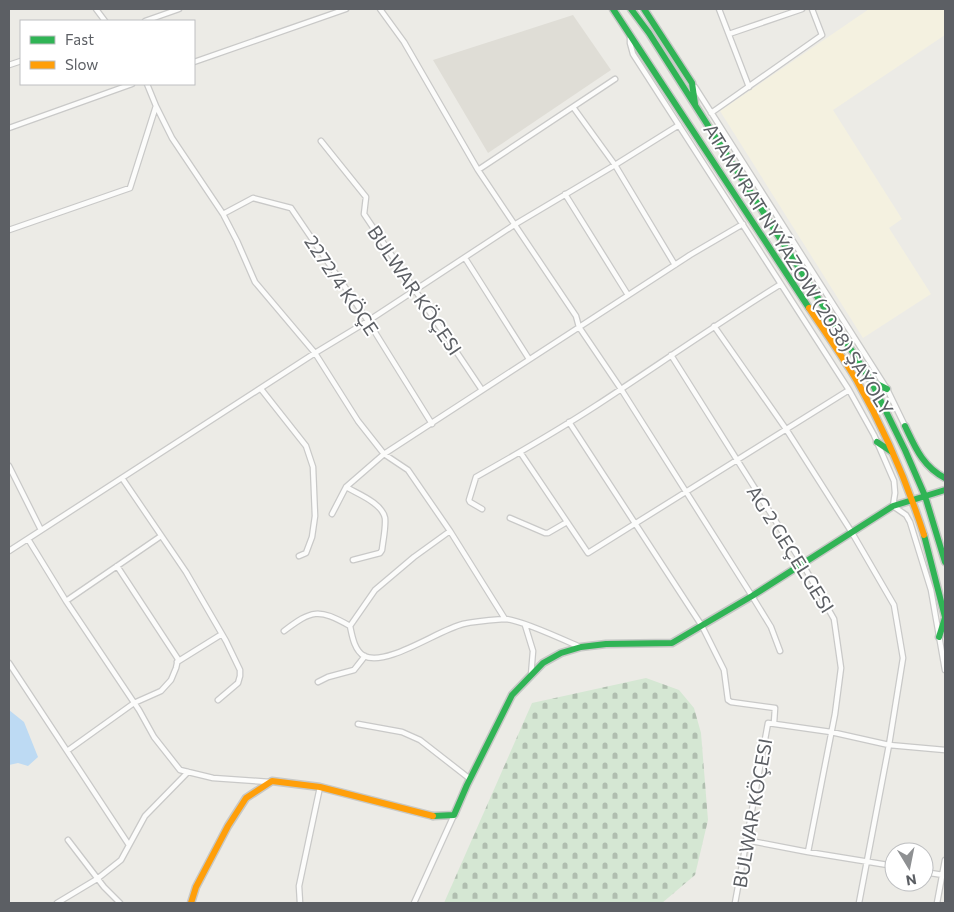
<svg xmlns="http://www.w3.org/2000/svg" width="954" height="912" font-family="Commissioner,sans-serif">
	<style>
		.commercial { fill: #f4f1e0 }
		.education { fill: #dfddd6 }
		.cemetery { fill: url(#cemetery-stones) }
		.water { fill: #bddaf3 }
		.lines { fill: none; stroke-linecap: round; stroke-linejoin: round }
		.street-casing { stroke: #c9c9c8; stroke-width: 7 }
		.fast-casing { stroke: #c7c8c6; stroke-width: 9 }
		.slow-casing { stroke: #c7c8c6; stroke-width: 9 }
		.street { stroke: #fcfcfb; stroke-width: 4.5 }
		.fast { stroke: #30b455; stroke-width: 6 }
		.slow { stroke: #ff9f0a; stroke-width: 6 }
		.labels { text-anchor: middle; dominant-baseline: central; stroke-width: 4; stroke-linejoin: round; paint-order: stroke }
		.street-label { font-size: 19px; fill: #5c5f64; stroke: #fff }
	</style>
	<defs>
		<pattern id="cemetery-stones" width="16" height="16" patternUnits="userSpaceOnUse" patternTransform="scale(1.25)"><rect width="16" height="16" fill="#d5e7d3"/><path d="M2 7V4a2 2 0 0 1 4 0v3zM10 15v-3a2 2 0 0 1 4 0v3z" fill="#b0beaf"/></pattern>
	</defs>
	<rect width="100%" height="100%" fill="#ecebe6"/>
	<!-- commercial -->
	<path class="commercial" d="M869 9H945V35L833 110 902 219 889 228 931 294 863 338 720 111Z"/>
	<!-- education -->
	<path class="education" d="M573 15 611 70 488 153 433 60Z"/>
	<!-- cemetery -->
	<path class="cemetery" d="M646 678 679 690 694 708 701 733 708 820 695 875 662 903H444L532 703Z"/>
	<!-- water -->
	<path class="water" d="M9 710 24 722 38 757 28 766 18 763 9 765Z"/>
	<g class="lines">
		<defs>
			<path id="street" d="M96 9 105 21
				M380 9 404 42 478 170 576 316 579 327 621 389 752 596 771 627 780 651
				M719 9 749 87
				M145 21 179 9
				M729 34 802 9
				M630 38V43L633 54 849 390 874 435 894 481 895 493 893 506 906 515 910 522 931 590 945 670
				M194 62 346 9
				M9 65 21 61
				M695 87 887 389 905 426
				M156 106 172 138 223 214 237 241 255 282 315 353 358 421 384 454 408 470 450 531 505 619
				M573 107 615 165 675 265
				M711 113 822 35 812 9
				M9 128 132 84
				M321 141 366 197 364 214 482 390
				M478 170 615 79
				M565 194 628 295
				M223 214 253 198 291 208 368 321 432 424
				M9 230 130 188 156 106 147 84
				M465 258 529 359
				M714 326 786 429 851 531 894 605 903 658 889 745 859 903
				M671 355 802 563 834 619 841 668 835 714 808 852
				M261 389 306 446 313 467 315 516 312 537 306 553 299 556
				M569 422 702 626 724 670 728 700 731 702 775 708 774 723
				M520 452 588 553 849 390
				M9 466 41 530
				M122 478 186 572 226 641 240 670V676L238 683 218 700
				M346 487C358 494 382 503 385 518 386 528 383 540 382 550L380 553 353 560
				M482 509 470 502 469 500 476 477C517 454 557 431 597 405 658 365 718 323 781 284
				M332 514 346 487 384 454 690 255 743 224
				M510 518 545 533H548L567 522
				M28 539 66 601 139 710 154 737 180 770 213 778 270 782
				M9 551 315 353 368 321 514 225 615 165 679 125
				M66 601 161 536
				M525 625 533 651 531 675
				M350 626 375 590 414 557 450 531
				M284 631C312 610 318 608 350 626 352 635 354 650 364 656 387 667 438 630 463 624 476 621 492 620 505 619 519 619 564 640 580 647
				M177 662 222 634
				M9 663 129 845
				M318 682 328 677 354 670 365 656
				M358 724 402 732 420 740 470 779
				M67 751 134 703 161 691 171 680 176 668 178 659 117 566
				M68 840 104 887 120 903
				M746 840 808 852 894 866
				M924 872 943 875
				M57 903 97 879 121 860 145 816 188 772
				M300 903 299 886 320 787
				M414 903 454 815
				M735 903 768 723 831 732 889 745 945 750
				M937 903 945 860"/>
			<path id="fast" d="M613 9 809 308
				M631 9 649 33 871 381 905 450 925 496 945 562
				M644 9 692 83 695 104
				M871 381 887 389
				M905 426C915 447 923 467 945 478
				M877 442 892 452
				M924 535 945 617
				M939 637 945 618
				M433 816 454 815 467 785 512 695 543 663 561 653 581 647 606 644 672 643 752 596 893 506 945 490"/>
			<path id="slow" d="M809 308C825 332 842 356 857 381 884 429 907 482 924 535
				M191 903 196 887 228 826 246 798 272 781 320 787 433 816"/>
		</defs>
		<!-- street casing -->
		<use href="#street" class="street-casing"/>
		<!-- fast casing -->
		<use href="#fast" class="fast-casing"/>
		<!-- slow casing -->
		<use href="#slow" class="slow-casing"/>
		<!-- street -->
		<use href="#street" class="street"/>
		<!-- fast -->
		<use href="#fast" class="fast"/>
		<!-- slow -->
		<use href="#slow" class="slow"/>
	</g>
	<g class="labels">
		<!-- street labels -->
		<g class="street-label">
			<text transform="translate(799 269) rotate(58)">ATAMYRAT NYÝAZOW (2038) ŞAÝOLY</text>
			<text transform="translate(342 285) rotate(56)">2272/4 KÖÇE</text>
			<text transform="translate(415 290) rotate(56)">BULWAR KÖÇESI</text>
			<text transform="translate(791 549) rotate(58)">AG 2 GEÇELGESI</text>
			<text transform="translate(752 813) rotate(-80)">BULWAR KÖÇESI</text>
		</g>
	</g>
	<!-- border -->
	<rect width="954" height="912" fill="none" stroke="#5c5f64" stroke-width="20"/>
	<!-- legend -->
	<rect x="20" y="20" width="175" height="65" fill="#ffffff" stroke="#bebfc1"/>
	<rect x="30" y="36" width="25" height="8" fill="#30b455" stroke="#bebfc1"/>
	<text x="65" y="45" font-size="15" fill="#5c5f64">Fast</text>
	<rect x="30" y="61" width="25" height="8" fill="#ff9f0a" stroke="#bebfc1"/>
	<text x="65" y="70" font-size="15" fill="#5c5f64">Slow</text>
	<!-- north arrow -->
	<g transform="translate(909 867) rotate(170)"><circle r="24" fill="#ffffff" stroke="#bebfc1"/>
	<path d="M0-4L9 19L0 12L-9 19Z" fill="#8e9092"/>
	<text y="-8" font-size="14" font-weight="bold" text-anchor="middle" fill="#5c5f64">N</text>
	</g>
</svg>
